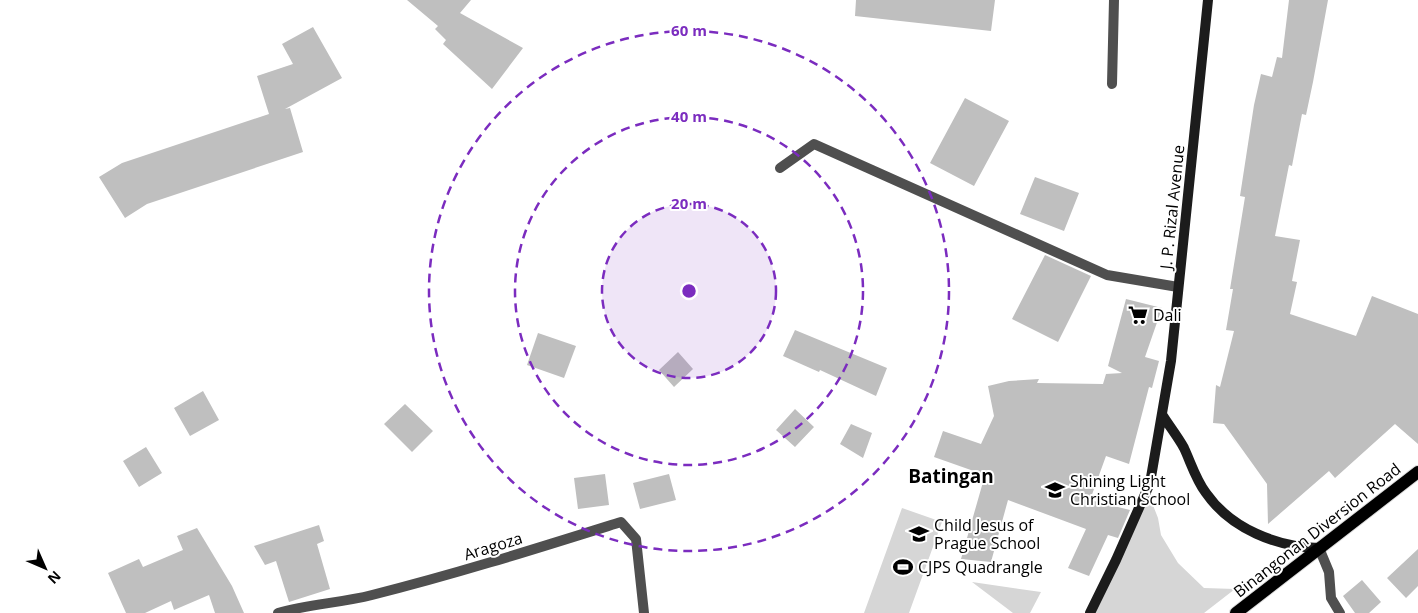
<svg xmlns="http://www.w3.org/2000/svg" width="1418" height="613" font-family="'Open Sans',sans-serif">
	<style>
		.green { fill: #d6d6d6 }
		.building { fill: #bfbfbf }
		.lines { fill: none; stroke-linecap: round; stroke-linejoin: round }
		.primary-casing { stroke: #dbdbdb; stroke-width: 14 }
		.service { stroke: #4f4f4f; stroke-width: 10 }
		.minor { stroke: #4f4f4f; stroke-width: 10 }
		.secondary { stroke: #1c1c1c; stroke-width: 10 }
		.primary { stroke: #000; stroke-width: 12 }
		.ring { fill: none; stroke: #7b2cbf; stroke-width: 2.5; stroke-dasharray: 9 6 }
		.labels { text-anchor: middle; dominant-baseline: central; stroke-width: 4; stroke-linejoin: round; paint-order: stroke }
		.street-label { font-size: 16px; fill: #000; stroke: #fff }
		.poi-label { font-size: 16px; fill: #000; stroke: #fff; text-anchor: start }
		.quarter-label { font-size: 19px; font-weight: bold; fill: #000; stroke: #fff }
		.centre { fill: #7b2cbf; stroke: #fff; stroke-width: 2.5 }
		.ring-label { font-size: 15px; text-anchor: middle; font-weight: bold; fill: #7b2cbf; stroke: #fff; stroke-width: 4; stroke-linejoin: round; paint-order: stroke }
	</style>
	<rect width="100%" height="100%" fill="#fff"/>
	<!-- green -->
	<path class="green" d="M1147 490 1158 518 1161 535 1178 563 1204 588 1235 589 1204 613H1091Z
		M902 508 942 522 909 613H864Z
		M972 582 1041 592 1030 613H1013Z"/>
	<!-- building -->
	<path class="building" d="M407 0H471L460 13 523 48 492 89 443 44 446 40 435 29 438 26Z
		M856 0H995L991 31 855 16Z
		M1289 0H1328L1313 82 1306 115 1302 114 1292 166 1289 165 1275 236 1300 240 1292 281 1297 282 1290 314 1356 336 1372 296 1418 314V444L1395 424 1335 478 1329 471 1268 524 1267 484 1224 424 1213 423 1216 385 1220 387 1234 331 1226 330 1233 289H1230L1245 197 1240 196 1254 105 1261 74 1272 77 1277 57 1282 58Z
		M313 27 342 78 285 109 290 108 303 152 147 204 125 218 99 177 122 163 269 114 257 76 293 64 282 44Z
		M965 98 1009 121 974 186 930 163Z
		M1035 177 1079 193 1064 231 1020 214Z
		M1045 255 1091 276 1058 342 1012 319Z
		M1126 299 1162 308 1145 357 1159 361 1152 388 1149 387 1129 464 1106 456 1090 500 1130 510 1118 538 1108 535 1089 576 1068 568 1086 529 1008 500 991 562 961 559 985 475 934 457 943 431 981 444 994 416 988 386 1009 381 1039 379 1037 383 1103 384 1106 374 1122 373 1108 366Z
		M795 330 887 368 876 396 820 370 819 372 783 356Z
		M538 333 576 346 564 378 527 365Z
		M678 352 693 369 674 387 659 370Z
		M203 391 219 420 190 436 174 408Z
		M405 404 433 431 412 452 384 424Z
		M795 409 814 427 795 447 776 430Z
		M851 424 872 433 863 458 840 444Z
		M146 447 162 473 139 487 123 461Z
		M605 474 609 505 578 509 574 478Z
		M669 474 676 500 640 509 633 483Z
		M319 525 324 541 317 544 330 589 289 602 276 561 265 565 254 546Z
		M197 528 232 586 244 613H215L209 595 174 610 171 601 145 613H126L108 573 139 559 143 567 183 550 177 536Z
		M1418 549V586L1406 598 1387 578Z
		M1362 580 1381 602 1369 613H1355L1343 596Z"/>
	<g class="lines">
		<defs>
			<path id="primary" d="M1236 613 1418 472"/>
		</defs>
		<!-- primary casing -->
		<use href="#primary" class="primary-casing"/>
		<!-- service -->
		<path class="service" d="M1112 84 1114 0"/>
		<!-- minor -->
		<path class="minor" d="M780 168 814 144 1107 275 1178 287
			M1319 548 1329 572 1331 598 1340 613
			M278 613C309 604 341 603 372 595 456 574 538 548 621 522L636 539 644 613"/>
		<!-- secondary -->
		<path class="secondary" d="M1163 416C1170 427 1178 437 1184 448 1191 463 1196 480 1206 493 1231 529 1277 547 1319 548
			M1090 613 1116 560 1150 483 1171 361 1208 0"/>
		<!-- primary -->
		<use href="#primary" class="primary"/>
	</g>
	<!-- distance rings -->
	<circle cx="689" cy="291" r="87" fill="#7b2cbf" fill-opacity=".12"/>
	<g class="ring">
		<circle cx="689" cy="291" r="87"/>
		<circle cx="689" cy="291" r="174"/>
		<circle cx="689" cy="291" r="260"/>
	</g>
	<!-- icons -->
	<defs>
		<symbol id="supermarket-bare" viewBox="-9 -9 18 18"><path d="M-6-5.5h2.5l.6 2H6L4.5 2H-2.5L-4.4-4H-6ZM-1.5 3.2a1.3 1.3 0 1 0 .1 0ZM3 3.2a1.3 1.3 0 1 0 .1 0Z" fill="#000" stroke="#fff" stroke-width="2.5" paint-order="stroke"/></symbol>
		<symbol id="school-bare" viewBox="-9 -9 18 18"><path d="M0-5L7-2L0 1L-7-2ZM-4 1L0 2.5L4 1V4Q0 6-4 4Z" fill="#000" stroke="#fff" stroke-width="2.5" paint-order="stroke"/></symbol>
		<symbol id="stadium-bare" viewBox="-9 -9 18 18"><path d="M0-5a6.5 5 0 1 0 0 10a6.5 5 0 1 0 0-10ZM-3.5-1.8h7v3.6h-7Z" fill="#000" stroke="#fff" stroke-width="2.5" paint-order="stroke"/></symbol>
	</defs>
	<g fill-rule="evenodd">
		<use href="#supermarket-bare" x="1124" y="301" width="28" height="28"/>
		<use href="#school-bare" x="1041" y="476" width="28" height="28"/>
		<use href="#school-bare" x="905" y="520" width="28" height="28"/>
		<use href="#stadium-bare" x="889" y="553" width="28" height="28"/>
	</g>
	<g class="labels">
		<!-- street labels -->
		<g class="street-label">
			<text transform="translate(1172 207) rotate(-84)">J. P. Rizal Avenue</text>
			<text transform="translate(1317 530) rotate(-38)">Binangonan Diversion Road</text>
			<text transform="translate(493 546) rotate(-17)">Aragoza</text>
		</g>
		<!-- poi labels -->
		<g class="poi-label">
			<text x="1153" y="315">Dali</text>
			<text x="1070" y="481">Shining Light<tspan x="1070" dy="18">Christian School</tspan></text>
			<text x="934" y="525">Child Jesus of<tspan x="934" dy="18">Prague School</tspan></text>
			<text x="918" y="567">CJPS Quadrangle</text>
		</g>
		<!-- quarter labels -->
		<g class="quarter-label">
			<text x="951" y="476">Batingan</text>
		</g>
	</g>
	<circle cx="689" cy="291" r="8" class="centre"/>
	<g class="ring-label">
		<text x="689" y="36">60 m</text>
		<text x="689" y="122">40 m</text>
		<text x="689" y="209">20 m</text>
	</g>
	<!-- north arrow -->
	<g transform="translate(45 568) rotate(135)" stroke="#ffffff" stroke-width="4" paint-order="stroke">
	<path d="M0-4L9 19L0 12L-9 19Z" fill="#000000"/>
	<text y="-8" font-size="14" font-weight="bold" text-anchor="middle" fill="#000000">N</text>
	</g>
</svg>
